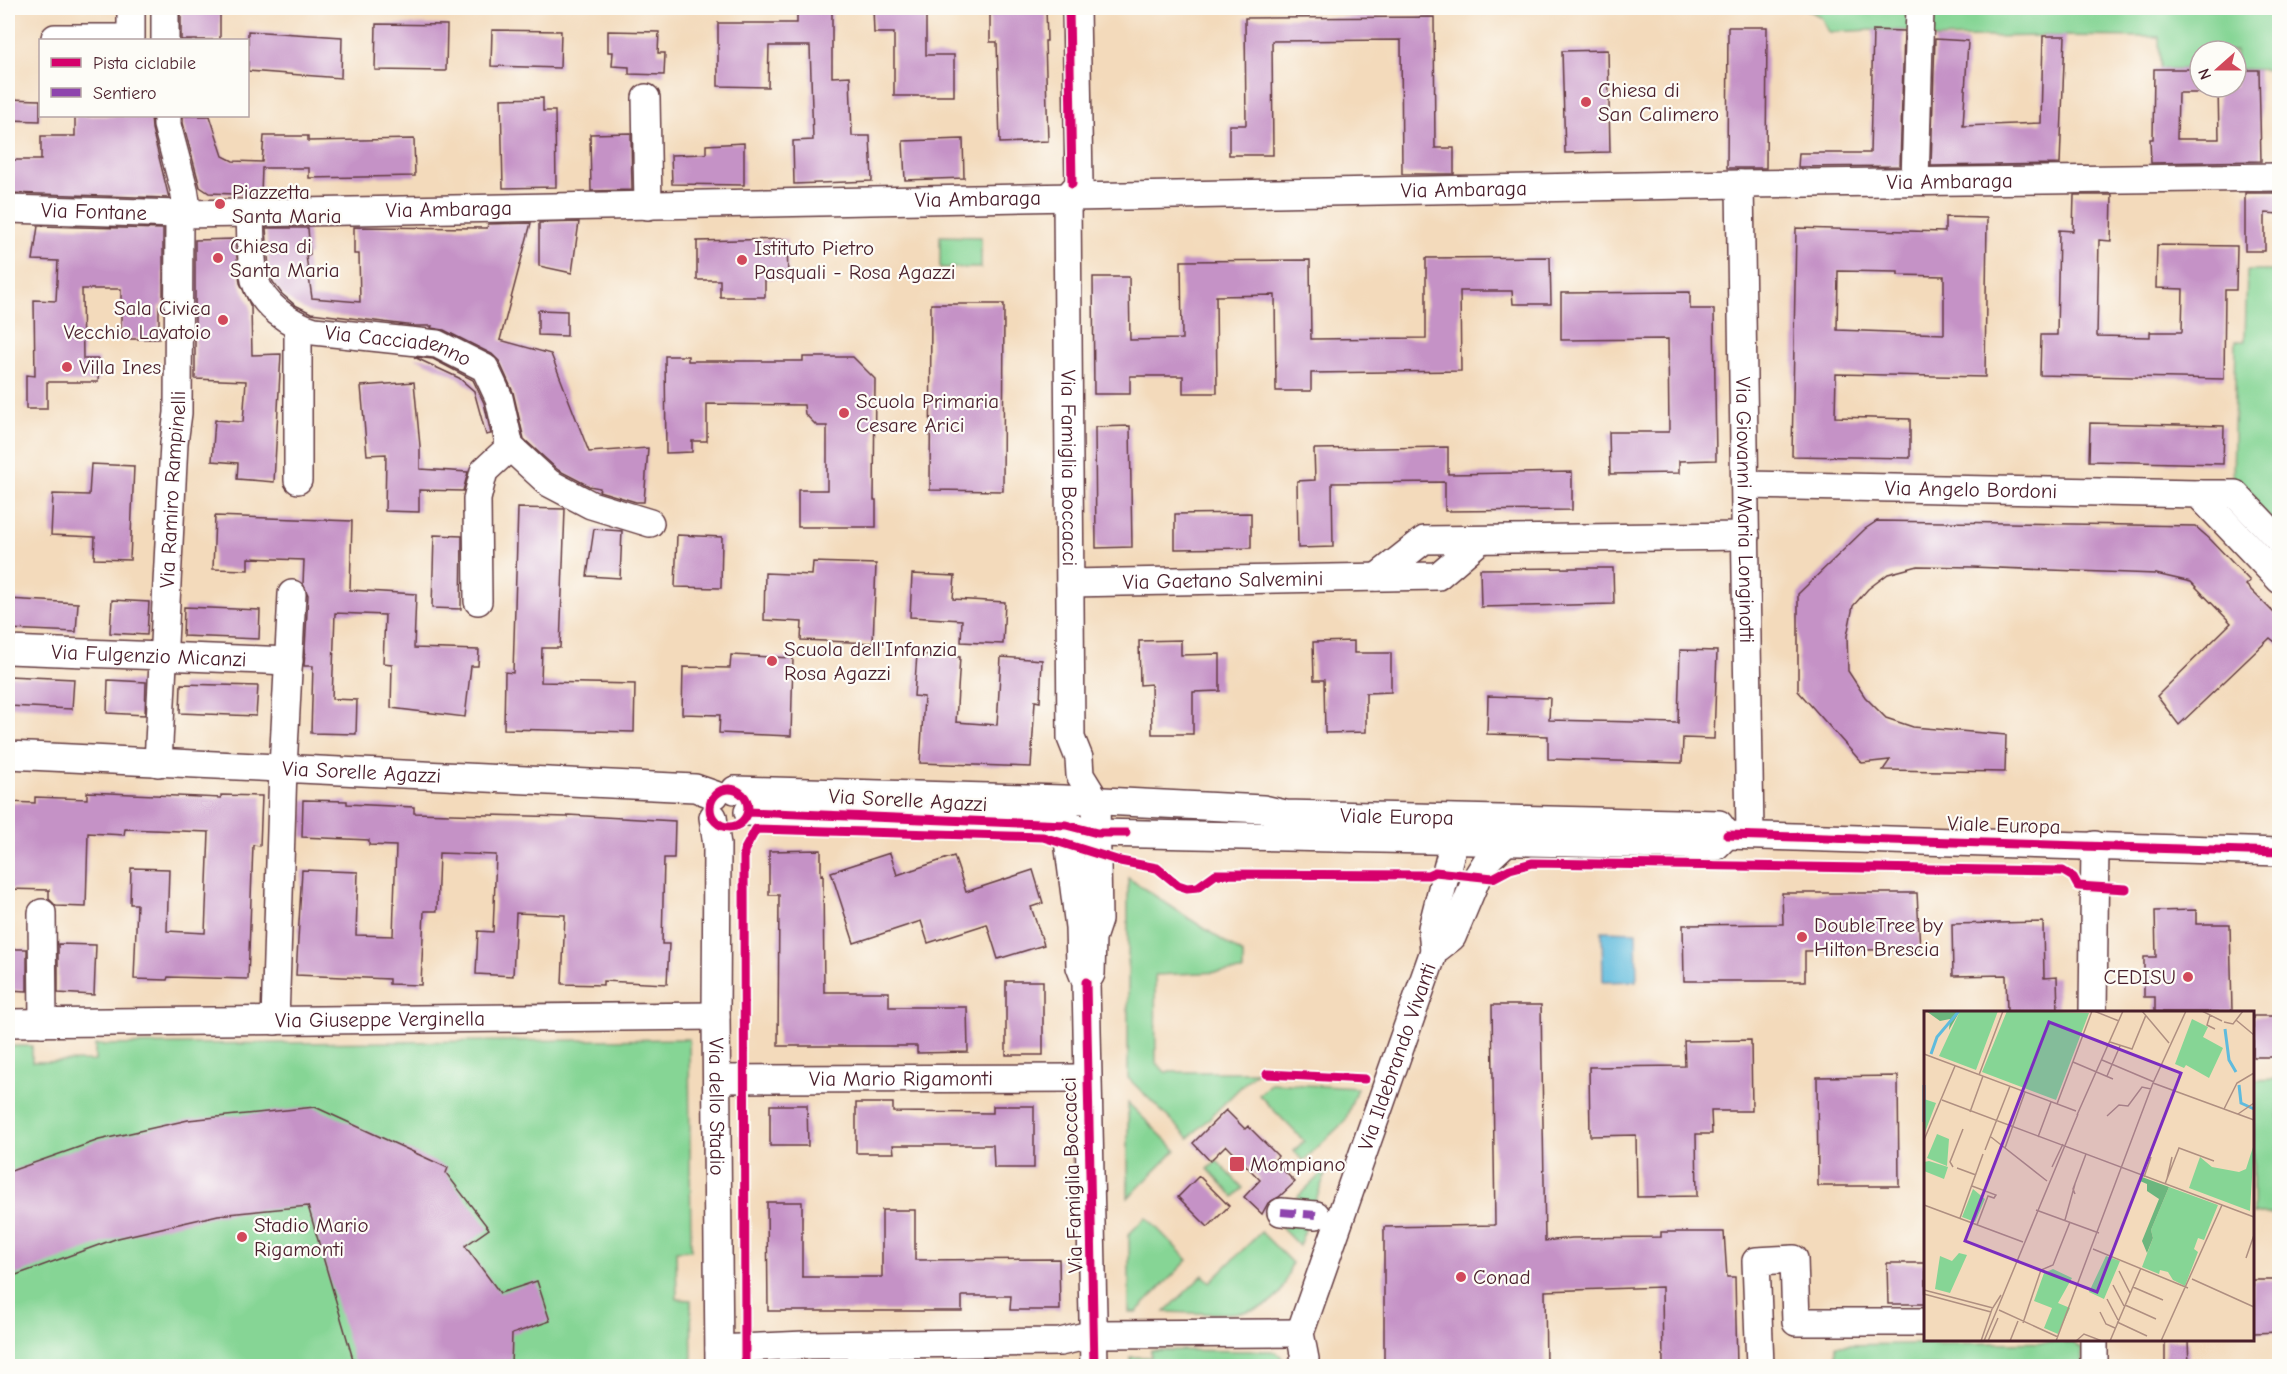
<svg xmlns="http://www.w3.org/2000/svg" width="2287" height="1374" font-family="'Comic Neue',sans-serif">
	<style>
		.green { fill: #86d595; stroke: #687a60; stroke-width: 1.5 }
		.water { fill: #5fbbdd; stroke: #546d84; stroke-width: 1.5 }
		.building { fill: #c592c6; fill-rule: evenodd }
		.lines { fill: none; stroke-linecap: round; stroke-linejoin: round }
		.minor-casing { stroke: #633b41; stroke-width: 30 }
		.minor { stroke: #fff; stroke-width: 27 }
		.quiet { stroke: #8e44ad; stroke-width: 8; stroke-dasharray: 15 8; stroke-linecap: butt }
		.cycleway-casing { stroke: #fdfcf7; stroke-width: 13 }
		.cycleway { stroke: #d6006c; stroke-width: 9 }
		.poi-dot { fill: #d1495b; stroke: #fdfcf7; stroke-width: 2 }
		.labels { text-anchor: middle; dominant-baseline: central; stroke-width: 4.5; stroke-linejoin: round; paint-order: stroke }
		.poi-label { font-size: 21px; fill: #4a1f2b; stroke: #fdfcf7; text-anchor: start }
		.street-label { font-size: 21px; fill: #4a1f2b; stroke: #fdfcf7 }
		.inset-river { fill: none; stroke: #5fbbdd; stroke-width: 3 }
		.inset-road { fill: none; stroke: #af8f81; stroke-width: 1.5 }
		.view { fill: #7b2cbf; fill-opacity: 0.15; stroke: #7b2cbf; stroke-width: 3 }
		.inset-edge { fill: none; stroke: #4a1f2b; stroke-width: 3 }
	</style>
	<rect width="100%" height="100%" fill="#fdfcf7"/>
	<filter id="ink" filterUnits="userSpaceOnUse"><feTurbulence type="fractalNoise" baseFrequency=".0167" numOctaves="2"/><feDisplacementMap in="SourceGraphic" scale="12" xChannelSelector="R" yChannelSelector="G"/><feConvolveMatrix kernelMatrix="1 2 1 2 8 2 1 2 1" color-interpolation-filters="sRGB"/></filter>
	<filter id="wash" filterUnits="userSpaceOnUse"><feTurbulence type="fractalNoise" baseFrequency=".008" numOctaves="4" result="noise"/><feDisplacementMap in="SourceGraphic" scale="24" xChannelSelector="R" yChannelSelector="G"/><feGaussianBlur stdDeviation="1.35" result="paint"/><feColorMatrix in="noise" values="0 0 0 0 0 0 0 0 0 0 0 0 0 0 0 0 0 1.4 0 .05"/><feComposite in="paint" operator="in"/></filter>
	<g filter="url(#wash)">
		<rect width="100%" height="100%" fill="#f3dabb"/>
		<!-- green -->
		<path class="green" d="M1805 8H1914L1915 31 1873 30 1829 32 1821 17Z
			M1925 8H2279V70L2236 69V51H2200V69H2160L2159 37 2043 36 1926 38Z
			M940 236 981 237V268H940Z
			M2247 271H2279V529L2233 481 2236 341H2245Z
			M1128 878 1243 954V971L1155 975 1156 1062 1165 1072H1256L1189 1138 1128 1078Z
			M689 1039 691 1250 676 1251 677 1299 691 1300 692 1366H8V1046H32V1062L95 1061V1045Z
			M2279 1079V1214H2253V1080Z
			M1271 1083 1357 1088 1345 1121 1303 1161 1294 1151 1304 1141 1259 1095Z
			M1128 1103 1176 1150 1128 1198Z
			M1217 1161 1243 1188 1234 1197 1208 1169Z
			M1328 1167 1299 1246 1274 1220Z
			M1146 1217 1188 1260 1136 1312H1129V1234Z
			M1261 1232 1292 1263C1288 1272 1286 1285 1280 1293 1261 1322 1196 1312 1165 1312L1203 1275 1210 1282Z
			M2072 1342 2082 1350V1366H1836V1345Z
			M1151 1350 1272 1351 1281 1356 1285 1366H1131V1357H1151Z"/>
		<!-- water -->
		<path class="water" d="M1602 931 1636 932 1637 981 1603 982Z"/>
		<g id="blocks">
			<!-- building -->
			<path class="building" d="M181 8H220V40H181Z
				M873 8H926V55H954V96H894V33H874Z
				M990 8H1046L1047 41H1045L1048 141 1000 143 997 42H990Z
				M797 9H832V77L850 76 852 136H870L872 181 794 184 793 141 813 140 810 46H769L768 87 718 86V23H797Z
				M1434 17 1435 148H1454V174H1402L1401 40 1272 41 1273 155H1229V125H1246L1245 18Z
				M376 24 447 25 446 71 375 70Z
				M1728 27H1767L1766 168H1727Z
				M492 30 561 31 560 68 491 66Z
				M1873 30 1904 31 1900 166 1798 167 1799 153H1870Z
				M248 31 342 37 341 78 248 71Z
				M608 31 659 32 658 53H665L664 75 629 74V67L612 66 613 52H608Z
				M2043 36H2065L2060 164 1931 166 1935 39 1968 41 1963 126 2041 123Z
				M1608 50 1610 152 1565 153 1562 51Z
				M2154 69H2200V93H2178L2177 139H2219L2218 87H2236V70H2259L2261 161 2151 163 2150 139H2153Z
				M543 98V111H555L556 187 503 188 501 99Z
				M8 99 40 100V121L8 120Z
				M75 116H151L152 129 169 198 8 193V160H41V136H75Z
				M183 116H210L223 156 233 161 262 162 264 136H308V141L414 139 415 176 309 178V168H262L261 195 209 193 200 187 183 123Z
				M631 133 632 190 591 191 590 134Z
				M963 139 964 178 905 180 903 141Z
				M744 143V185L672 184 671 155 706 154V145Z
				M2245 193H2280V214L2265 213V251H2245Z
				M2074 195H2112L2111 241 2099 240 2097 336 2150 337V332H2182L2183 289 2156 288 2157 245 2237 246 2236 290H2225L2224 379 2040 375 2041 335H2057L2059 230 2073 231Z
				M1945 217 1987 218 1985 377 1836 374 1835 417 1910 419V458L1792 456 1796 228 1945 232ZM1838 271 1898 272V275L1944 276V334L1837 330Z
				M579 222 572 273 539 266V223Z
				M531 223 500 340 551 354 589 452 648 448 644 502H636L599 491 600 488 589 486 558 470 524 439 513 392 499 361 492 354 444 330 431 328 432 326H415L311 313 295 305 282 294 273 282 269 269 266 228H308L310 254 306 256 312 298 360 302 359 254H354V227L487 228 488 224Z
				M38 226 163 229V306H159V339H121V289H82L83 359H99L98 382H47V409H26V375L35 376 34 300 56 301 58 261 33 260Z
				M235 239 240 283 251 307 252 355 281 354 274 482 237 479 238 463 212 461 215 420 243 422 246 381 195 379V240Z
				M787 239 788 279H765V297H720V280H697V241Z
				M1550 257 1551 304H1513L1512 291H1460L1461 371 1311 373V391H1276L1275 295 1216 296 1217 393H1183V376H1130V394H1094L1093 277H1129L1130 340 1182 339 1181 261 1310 260 1311 339 1426 338V258Z
				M1690 292V309H1714L1716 460 1679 461V473L1610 474 1609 432H1669L1668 339 1561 340V293Z
				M931 304H1004L1003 491 930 490Z
				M538 310 567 311V336L538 335Z
				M665 356H688V361H803V357H853L875 379 874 500H876V527H798V490H827V426H817L805 414 804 405 707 404V441H692V452L666 453Z
				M414 357 433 359 473 380 484 403 491 434 486 435 474 391 459 378Z
				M414 382 420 446V469L468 472 463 491 419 490V512L385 511 386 454 367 455 361 386Z
				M2090 423 2224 426 2223 464 2089 461Z
				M1130 426 1132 547 1096 548 1095 427Z
				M1448 447V474L1572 472V510L1445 511V482L1332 483 1333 547 1298 548 1297 481 1315 480 1314 449Z
				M91 464 134 466 130 560 94 559 95 537 51 535 53 494 89 495Z
				M518 508 565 509 560 648H542L541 682 635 684 634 732 504 729 505 672 513 673Z
				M1251 513V548L1175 549V514Z
				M215 516 352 521 350 590 416 594 414 648 479 650 478 666H471L465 717 391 708 392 664 383 663 385 615 335 613 332 699 357 700 356 734 311 733 313 666H304L308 595 303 584 304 560 248 558V570L213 569Z
				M1877 521 2195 526 2211 540 2250 581 2246 585 2280 619V646L2270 638 2179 725 2157 696 2231 623 2191 582 2156 574 1972 567 1918 566 1888 574 1868 589 1853 606 1847 636 1848 671 1865 697 1886 718 1913 727 2006 735 2005 772 1883 770 1890 760 1862 763 1798 691V594L1865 529Z
				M594 529 622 531 620 578 587 576Z
				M434 535 462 536 461 609 432 608Z
				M677 535 722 537 721 588 675 587Z
				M813 562 876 564 873 643 801 640 802 622 764 620 765 573 812 575Z
				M1578 568H1613L1614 604 1481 607 1480 569Z
				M912 574 955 576 953 599 1005 602 1003 644 961 642 962 620 910 617Z
				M8 599 78 603 76 632 8 629Z
				M112 600 149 602 147 635 110 633Z
				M184 607 260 610 259 639 183 636Z
				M1181 640V655L1220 654V691L1193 692V734H1152L1151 684 1140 685 1139 641Z
				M1354 641V653H1391V692L1366 693V732L1325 733 1324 680H1314L1313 642Z
				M1680 650 1717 651 1714 739 1683 738 1682 763 1548 759V736L1487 734 1488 696 1550 698 1549 720 1678 723Z
				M917 654 960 657 956 722 997 725 1001 657 1042 660 1040 702 1035 701 1031 767 920 763 924 697 914 696Z
				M731 655 793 658 791 736 719 733 720 715 682 714 683 667 730 668Z
				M8 676 74 679 72 709 8 706Z
				M108 680 146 682 145 715 107 713Z
				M181 684 258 686 256 716 180 713Z
				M87 792 221 798V795L262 796 260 846 253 845 248 979 168 977 167 980 134 979 137 904H130L131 868 169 869 167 931 205 933 209 832 125 829 124 835 88 833 86 907 56 906 49 899V890L8 889V802L35 803V797L87 799Z
				M303 800 347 801V804L414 807V813L568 817V815L675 821 674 858H664L662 944H669L667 984 603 981V985L562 984 565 915 516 913 513 976 476 974 478 931 493 932 496 855 439 853 437 911H424L421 985 389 984V979L296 975 302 870 358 872 356 935 393 936 396 846 369 845V840L302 837Z
				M821 850V875L823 874 824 992H889V1007H967L968 1052 917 1053V1046H778L779 895H769V851Z
				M890 853 897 875 954 856 966 892 1033 870 1043 903 1031 907 1044 945 998 959 987 924 928 943 921 921 854 943 831 872Z
				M1782 893H1917L1920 949 1805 951V981H1684L1683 925 1783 924Z
				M2196 910V924H2230L2232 1012H2155V997H2144V957H2156L2155 911Z
				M2043 922 2044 978 2057 977 2058 1012H2007L2006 975 1953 976 1952 924Z
				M58 944 96 945 94 995 58 993Z
				M8 949H27V991L8 990Z
				M1006 981H1043V1055H1006Z
				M1492 1005H1541L1545 1241 1572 1238 1661 1237V1232H1724L1727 1277H1735L1737 1366H1663L1662 1287 1545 1291 1546 1366H1384V1227L1495 1225Z
				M2253 1016H2280V1057H2253Z
				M1751 1040 1752 1111H1711L1712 1134H1696L1697 1196 1637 1197 1636 1135 1590 1136 1589 1067 1685 1066 1684 1041Z
				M1898 1076 1899 1186H1818L1817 1077Z
				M856 1103H893V1112L993 1113V1106H1034V1168H994L993 1145H893L894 1153H856Z
				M770 1105H807L808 1146H770Z
				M315 1107 448 1168 446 1173 489 1229 465 1246 500 1293 537 1281 550 1321 512 1334 511 1366H355L308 1206 218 1215 118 1238 8 1278V1172L99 1140 188 1120Z
				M1226 1110 1245 1129 1248 1126 1278 1156 1274 1161 1295 1182 1279 1197 1268 1203 1262 1214 1244 1197 1260 1180 1226 1145 1210 1161 1193 1143Z
				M1199 1176 1229 1206 1208 1227 1178 1197Z
				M767 1202H802V1277H882V1210H915V1260L1059 1259 1060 1310H1010L1011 1296H962V1311H768Z
				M1887 1263H1926V1304H1888Z
				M2253 1280H2280V1332L2253 1333Z
				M2165 1340H2188L2189 1366H2165Z"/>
		</g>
	</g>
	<g filter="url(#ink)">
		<use href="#blocks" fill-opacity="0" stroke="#633b41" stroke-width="1.5"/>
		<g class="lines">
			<defs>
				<g id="minor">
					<path d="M165 8V40"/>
					<path d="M55 38H131V8"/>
					<path d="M646 98 648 206"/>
					<path d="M167 116V125L184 189 188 214"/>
					<path d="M1915 181 1920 8"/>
					<path id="s1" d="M1740 184 1750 835"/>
					<path id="s2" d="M1067 198 1071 738 1079 758 1080 775 1096 801 1098 920 1092 938 1091 974 1086 982"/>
					<path d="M1067 198 1079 184 1076 8"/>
					<path id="s3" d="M8 209 179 214 250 213 1740 184 2280 177"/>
					<path id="s4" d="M250 213C251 234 250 259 255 280 262 305 290 324 314 331L437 344 485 368 499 398 510 447 549 483 591 505 650 523"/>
					<path d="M298 480V327"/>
					<path id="s5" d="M1745 485 2198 494 2280 580"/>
					<path d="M2198 494H2235L2280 541"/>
					<path d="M1377 577 1424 540 1746 536"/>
					<path id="s6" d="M1070 583 1438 576 1479 541"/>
					<path d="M478 601 477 499 484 471 510 447"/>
					<path id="s7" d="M8 650 289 661"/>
					<path id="s8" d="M8 755 695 788 715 795"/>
					<path id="s9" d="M158 763 174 443 178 413 179 214"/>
					<path id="s10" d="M735 790 1063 799 1263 809 1285 814 1719 824 1727 835"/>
					<path d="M1064 809 1079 927 1080 967 1086 982 1094 1366"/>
					<path d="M748 812 1066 825 1097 833 1716 846 1727 835 2280 852"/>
					<path id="s11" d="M713 817 717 845 716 1016 719 1365"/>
					<path d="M42 913 43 1023"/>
					<path d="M1434 951 1452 937 1477 877 1489 858 1505 843"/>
					<path d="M2093 1012 2095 845"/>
					<path d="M275 1021 283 768 292 594"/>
					<path id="s12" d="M8 1023 716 1016"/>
					<path id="s13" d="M717 1079 1087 1078"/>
					<path d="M1281 1212 1316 1215"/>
					<path d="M2094 1340V1366"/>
					<path d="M719 1349 805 1345 1060 1342 1094 1334 1300 1333"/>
					<path id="s14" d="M1302 1366 1305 1359 1300 1333 1434 951 1432 928 1454 841 1460 834 1467 830"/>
					<path d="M1760 1366 1756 1261 1794 1259 1796 1322H1926"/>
				</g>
			</defs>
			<!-- minor casing -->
			<use href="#minor" class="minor-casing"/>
			<!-- minor -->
			<use href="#minor" class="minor"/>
			<!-- quiet -->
			<path class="quiet" d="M1281 1212 1316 1215"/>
			<defs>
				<path id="cycleway" d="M1069 8 1072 184
					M710 808a19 19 0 1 1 38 0a19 19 0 1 1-38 0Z
					M748 812 1066 825 1097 833H1126
					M1727 835 2280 852
					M1086 982 1094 1366
					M1267 1074 1365 1079
					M745 1366 744 851 756 829 1043 837 1120 861 1157 868 1178 885 1187 888 1198 887 1216 874 1428 875 1435 872 1493 878 1510 869 1532 863 2063 871 2073 877 2078 886 2126 889"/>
			</defs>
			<!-- cycleway casing -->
			<use href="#cycleway" class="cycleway-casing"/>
			<!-- cycleway -->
			<use href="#cycleway" class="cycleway"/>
		</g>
	</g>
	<!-- markers -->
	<g class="poi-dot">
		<circle cx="1586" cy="102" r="6"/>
		<circle cx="220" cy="204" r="6"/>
		<circle cx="218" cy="258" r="6"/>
		<circle cx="742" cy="260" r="6"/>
		<circle cx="223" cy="320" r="6"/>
		<circle cx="67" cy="367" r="6"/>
		<circle cx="844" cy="413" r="6"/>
		<circle cx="772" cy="661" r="6"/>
		<circle cx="1802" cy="937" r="6"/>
		<circle cx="2188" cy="977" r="6"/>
		<rect x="1229" y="1156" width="16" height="16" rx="3"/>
		<circle cx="242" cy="1237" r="6"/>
		<circle cx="1461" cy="1277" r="6"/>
	</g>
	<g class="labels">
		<!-- poi labels -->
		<g class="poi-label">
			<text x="1598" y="90">Chiesa di<tspan x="1598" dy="24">San Calimero</tspan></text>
			<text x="232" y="192">Piazzetta<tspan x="232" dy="24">Santa Maria</tspan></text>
			<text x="230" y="246">Chiesa di<tspan x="230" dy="24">Santa Maria</tspan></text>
			<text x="754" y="248">Istituto Pietro<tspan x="754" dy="24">Pasquali - Rosa Agazzi</tspan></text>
			<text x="211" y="308" text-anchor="end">Sala Civica<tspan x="211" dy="24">Vecchio Lavatoio</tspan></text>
			<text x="79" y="367">Villa Ines</text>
			<text x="856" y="401">Scuola Primaria<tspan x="856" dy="24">Cesare Arici</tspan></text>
			<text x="784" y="649">Scuola dell'Infanzia<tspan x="784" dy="24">Rosa Agazzi</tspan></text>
			<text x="1814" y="925">DoubleTree by<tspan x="1814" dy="24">Hilton Brescia</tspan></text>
			<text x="2176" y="977" text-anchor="end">CEDISU</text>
			<text x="1250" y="1164">Mompiano</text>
			<text x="254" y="1225">Stadio Mario<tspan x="254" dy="24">Rigamonti</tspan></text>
			<text x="1473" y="1277">Conad</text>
		</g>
		<!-- street labels -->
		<g class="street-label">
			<text stroke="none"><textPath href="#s3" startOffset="1942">Via Ambaraga</textPath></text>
			<text stroke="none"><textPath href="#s3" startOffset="1456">Via Ambaraga</textPath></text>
			<text stroke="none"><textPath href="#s3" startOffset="970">Via Ambaraga</textPath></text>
			<text stroke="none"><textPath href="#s3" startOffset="441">Via Ambaraga</textPath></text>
			<text stroke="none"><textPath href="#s3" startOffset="86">Via Fontane</textPath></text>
			<text stroke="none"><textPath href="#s4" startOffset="234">Via Cacciadenno</textPath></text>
			<text stroke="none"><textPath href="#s2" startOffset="270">Via Famiglia Boccacci</textPath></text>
			<text stroke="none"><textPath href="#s9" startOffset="274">Via Ramiro Rampinelli</textPath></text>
			<text stroke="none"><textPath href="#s5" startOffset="226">Via Angelo Bordoni</textPath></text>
			<text stroke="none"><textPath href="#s1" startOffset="326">Via Giovanni Maria Longinotti</textPath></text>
			<text stroke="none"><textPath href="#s6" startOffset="153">Via Gaetano Salvemini</textPath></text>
			<text stroke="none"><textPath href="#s7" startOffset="141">Via Fulgenzio Micanzi</textPath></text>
			<text stroke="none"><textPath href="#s8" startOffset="354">Via Sorelle Agazzi</textPath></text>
			<text transform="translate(908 800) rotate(3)">Via Sorelle Agazzi</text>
			<text stroke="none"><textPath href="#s10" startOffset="663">Viale Europa</textPath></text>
			<text transform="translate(2004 825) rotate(2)">Viale Europa</text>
			<text stroke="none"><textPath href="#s12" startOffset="372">Via Giuseppe Verginella</textPath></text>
			<text stroke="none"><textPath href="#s14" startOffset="327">Via Ildebrando Vivanti</textPath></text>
			<text stroke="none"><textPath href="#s13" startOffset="184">Via Mario Rigamonti</textPath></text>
			<text stroke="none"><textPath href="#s11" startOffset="290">Via dello Stadio</textPath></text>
			<text transform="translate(1072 1175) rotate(-92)">Via Famiglia Boccacci</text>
		</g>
	</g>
	<!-- overview -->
	<g transform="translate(1924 1011)">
		<rect width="330" height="330" fill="#f3dabb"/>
		<path d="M36 0H74L52 59 15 45ZM83 0 165 2 132 89 58 61ZM268 8 284 16 279 26 299 37 285 67 262 54 260 57 251 53ZM0 88 12 92 0 124ZM13 123 25 128 23 155 3 147ZM330 133 326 200 265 177 276 146 288 156 315 161 322 158ZM5 150 24 156 20 168 0 160V151ZM245 176 294 194 280 229 274 227 270 238 274 241 261 275 249 269 244 261 236 259 235 263 218 256 229 227 227 219ZM49 178 61 188 51 211 38 206ZM35 242 43 244 26 282 11 278 16 245 28 250ZM182 245 196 250 180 288 165 281ZM129 258 148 267 134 292 146 297 134 323 120 317 128 297 110 290 120 262Z" fill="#86d595"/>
		<path d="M2 0H36L25 19 26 8 16 10ZM218 166 245 176 227 219 229 227 223 242 218 230 235 188 223 180V173L216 170Z" fill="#6cb67e"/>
		<path class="inset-river" d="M301 18 305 49 312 61M7 43 13 26 35 0M0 74V111M315 74 317 92 330 98"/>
		<path class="inset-road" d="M170 0 195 10M218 0 245 32M278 0 298 10M286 4 283 14 291 18M312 9 330 24M300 11 309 13 319 0M186 31 208 38 222 4M0 43 152 100M178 49 230 71M149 51 189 68M55 64 79 0M183 65 196 35M229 72 330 109M18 89 330 206M133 93 168 0M300 98 313 72 330 62M46 101 59 65M314 103 330 92M153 104 199 0M183 105 195 94 204 95 218 76 227 78M67 126 123 170M114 126 127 91M0 129 31 55M81 137 101 81M61 139 86 75M29 156 26 151 39 118M128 156 139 133M33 157 52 164M220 166 227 146M243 168 248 146M241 173 255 137 290 150M48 175 72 184 70 187 64 185 53 214M151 183 149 178 162 143M0 194 99 231M112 199 175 222M36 207 59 143M141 209 151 173M169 238 264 277M322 247 330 224M195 260 206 282M268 268 330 296M189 274 200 295M209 276 239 289M0 279 69 297M0 283 67 301M183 288 194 309M201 294 232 308M75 299 134 326M176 301 182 313 191 317M193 311 223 325M99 312 117 259 129 254 146 211M57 330 68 298 77 284M60 330 154 103M64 330 74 307M86 330 94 310M132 330 229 72 262 0M152 330 160 323 178 330M186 330 217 257M237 330 298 194"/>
		<path class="view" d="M125 11 257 62 173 281 41 230Z"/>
		<rect width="330" height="330" class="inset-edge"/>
	</g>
	<!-- margin -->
	<rect width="2287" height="1374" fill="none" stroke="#fdfcf7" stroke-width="30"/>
	<!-- legend -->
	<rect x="39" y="39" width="210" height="78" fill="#fdfcf7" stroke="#b5a4a5" stroke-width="1.5"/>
	<rect x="51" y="58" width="30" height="9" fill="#d6006c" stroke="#b5a4a5" stroke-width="1.5"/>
	<text x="93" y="69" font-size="18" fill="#4a1f2b">Pista ciclabile</text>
	<rect x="51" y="88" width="30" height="9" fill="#8e44ad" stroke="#b5a4a5" stroke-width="1.5"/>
	<text x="93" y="99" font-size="18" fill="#4a1f2b">Sentiero</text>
	<!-- north arrow -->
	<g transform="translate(2218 69) rotate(249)"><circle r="28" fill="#fdfcf7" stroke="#b5a4a5" stroke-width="1.5"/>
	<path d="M0-4.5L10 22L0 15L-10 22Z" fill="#d1495b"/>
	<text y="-9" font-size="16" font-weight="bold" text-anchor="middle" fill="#4a1f2b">N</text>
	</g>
</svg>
